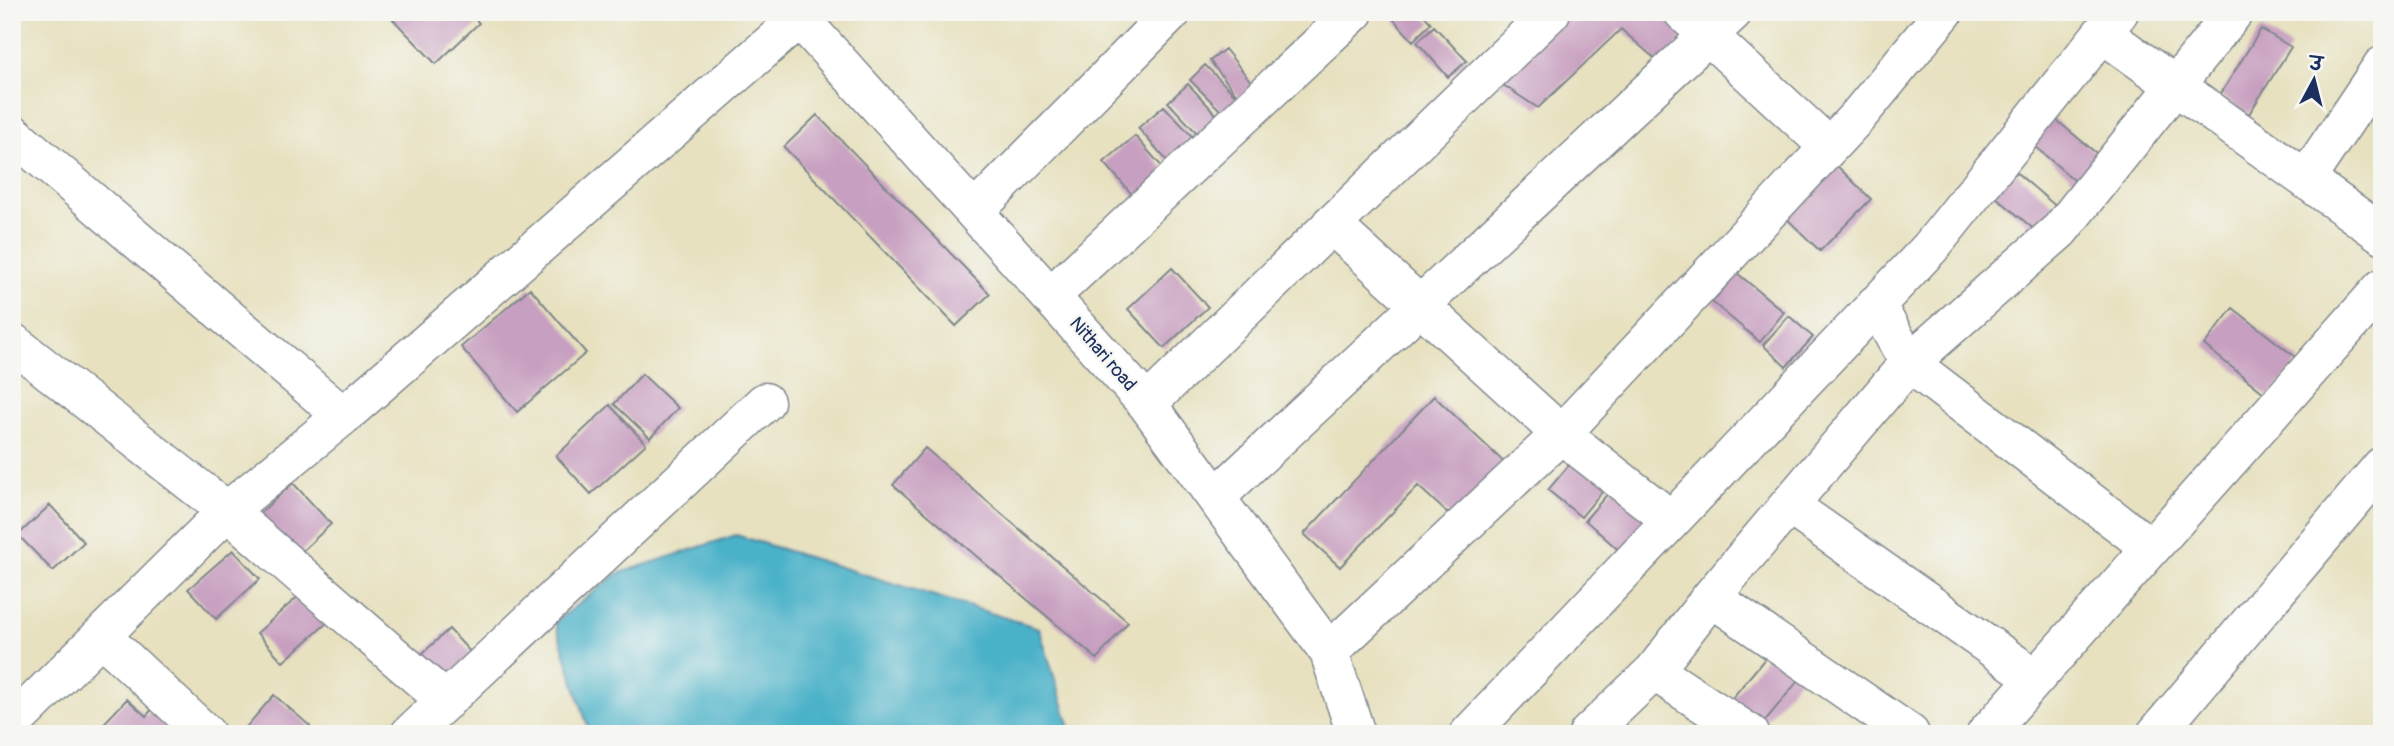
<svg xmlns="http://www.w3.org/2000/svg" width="2394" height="746" font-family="Pangolin,'Playpen Sans Deva',sans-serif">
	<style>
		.water { fill: #49b1c8; stroke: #327093; stroke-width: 2 }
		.building { fill: #c79fc0 }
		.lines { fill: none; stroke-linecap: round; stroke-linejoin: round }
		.minor-casing { stroke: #81888e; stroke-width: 41 }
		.minor { stroke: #fff; stroke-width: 38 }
		.labels { text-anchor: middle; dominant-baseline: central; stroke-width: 5; stroke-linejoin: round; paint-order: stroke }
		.street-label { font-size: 19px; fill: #1b2f5e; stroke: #f6f6f2 }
	</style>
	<rect width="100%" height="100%" fill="#f6f6f2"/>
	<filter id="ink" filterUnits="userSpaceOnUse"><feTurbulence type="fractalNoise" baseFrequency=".0143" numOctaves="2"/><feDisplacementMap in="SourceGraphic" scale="14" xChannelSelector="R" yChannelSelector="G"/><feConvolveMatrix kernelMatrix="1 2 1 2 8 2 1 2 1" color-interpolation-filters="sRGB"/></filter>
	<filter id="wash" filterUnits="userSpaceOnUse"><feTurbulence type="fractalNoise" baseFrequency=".00686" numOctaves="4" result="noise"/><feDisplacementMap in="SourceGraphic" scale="28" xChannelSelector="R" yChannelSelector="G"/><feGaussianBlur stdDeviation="1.57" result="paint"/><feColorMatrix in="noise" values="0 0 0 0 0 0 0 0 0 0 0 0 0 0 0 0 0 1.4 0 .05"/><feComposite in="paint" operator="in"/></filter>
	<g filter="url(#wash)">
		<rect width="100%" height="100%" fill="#e7e1bf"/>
		<!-- water -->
		<path class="water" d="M736 535 1039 628 1072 734H590L555 622 617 574Z"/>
		<g id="blocks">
			<!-- building -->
			<path class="building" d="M386 12H468L479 23 436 64Z
				M1387 12H1421L1431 23 1413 41Z
				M1566 12H1669L1690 30 1661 64 1621 29 1538 108 1494 79Z
				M1434 26 1467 61 1448 77 1417 42Z
				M2261 29 2291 47 2249 114 2220 95Z
				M1225 49 1260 93 1245 105 1210 61Z
				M1205 65 1245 105 1230 120 1190 80Z
				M1188 84 1229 128 1209 146 1168 102Z
				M1164 106 1203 148 1177 172 1138 128Z
				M2048 113 2102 158 2080 185 2026 139Z
				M817 115 990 294 956 326 784 147Z
				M1135 136 1171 177 1140 204 1104 162Z
				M2003 161 2058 208 2037 232 1982 185Z
				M1834 163 1871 199 1820 251 1783 215Z
				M1172 268 1208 307 1164 348 1128 309Z
				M1737 273 1784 312 1760 342 1712 302Z
				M530 288 586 353 517 412 461 347Z
				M2233 308 2299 360 2269 397 2204 345Z
				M1789 316 1813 337 1786 367 1763 345Z
				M642 374 678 408 650 438 614 404Z
				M1434 396 1509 467 1457 522 1418 486 1340 567 1304 534Z
				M610 405 646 444 591 494 556 456Z
				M925 448 1128 622 1097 659 893 485Z
				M1579 453 1612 480 1581 517 1548 490Z
				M293 483 331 524 297 556 259 514Z
				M1617 483 1656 517 1623 554 1585 520Z
				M50 505 84 542 53 571 18 535Z
				M233 550 260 579 216 619 188 589Z
				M302 593 328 622 283 662 257 633Z
				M449 629 473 655 436 689 412 663Z
				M1772 650 1803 675 1759 728 1728 703Z
				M274 695 310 726 303 734H240Z
				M127 699 146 716 156 705 175 722 164 734H94Z"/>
		</g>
	</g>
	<g filter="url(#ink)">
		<use href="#blocks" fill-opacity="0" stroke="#81888e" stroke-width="2"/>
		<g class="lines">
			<defs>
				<path id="minor" d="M794 12 1147 404 1329 652 1356 734
					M1683 12 1829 147
					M2102 33 2382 234
					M12 133 343 416
					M2306 179 2382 66
					M975 211 1172 12
					M1331 224 1561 434 1670 519
					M1052 295 1354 12
					M1876 304 1909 363 2151 548
					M12 342 227 511 446 701
					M1147 404 1551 12
					M1216 497 1733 12
					M1790 506 2035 678
					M1711 597 1910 734
					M102 637 206 734
					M1329 652 1561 434 1858 116 1944 12
					M1654 671 1750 734
					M12 724 227 511 343 416 800 18
					M410 734 765 402
					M1469 734 1930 248 2119 12
					M1588 734 1654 671 1711 597 1909 363 2060 230 2234 12
					M1986 734 2382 288
					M2156 734 2382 466"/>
			</defs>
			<!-- minor casing -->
			<use href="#minor" class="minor-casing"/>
			<!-- minor -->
			<use href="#minor" class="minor"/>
		</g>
	</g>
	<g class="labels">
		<!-- street labels -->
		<g class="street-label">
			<text transform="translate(1103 354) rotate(49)">Nithari road</text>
		</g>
	</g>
	<!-- margin -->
	<rect width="2394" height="746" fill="none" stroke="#f6f6f2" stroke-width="42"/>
	<!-- north arrow -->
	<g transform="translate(2314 80) rotate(7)" stroke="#f6f6f2" stroke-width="5" paint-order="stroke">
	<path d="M0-5L12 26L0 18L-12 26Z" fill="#1b2f5e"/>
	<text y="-10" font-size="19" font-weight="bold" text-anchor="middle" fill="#1b2f5e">उ</text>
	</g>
</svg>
